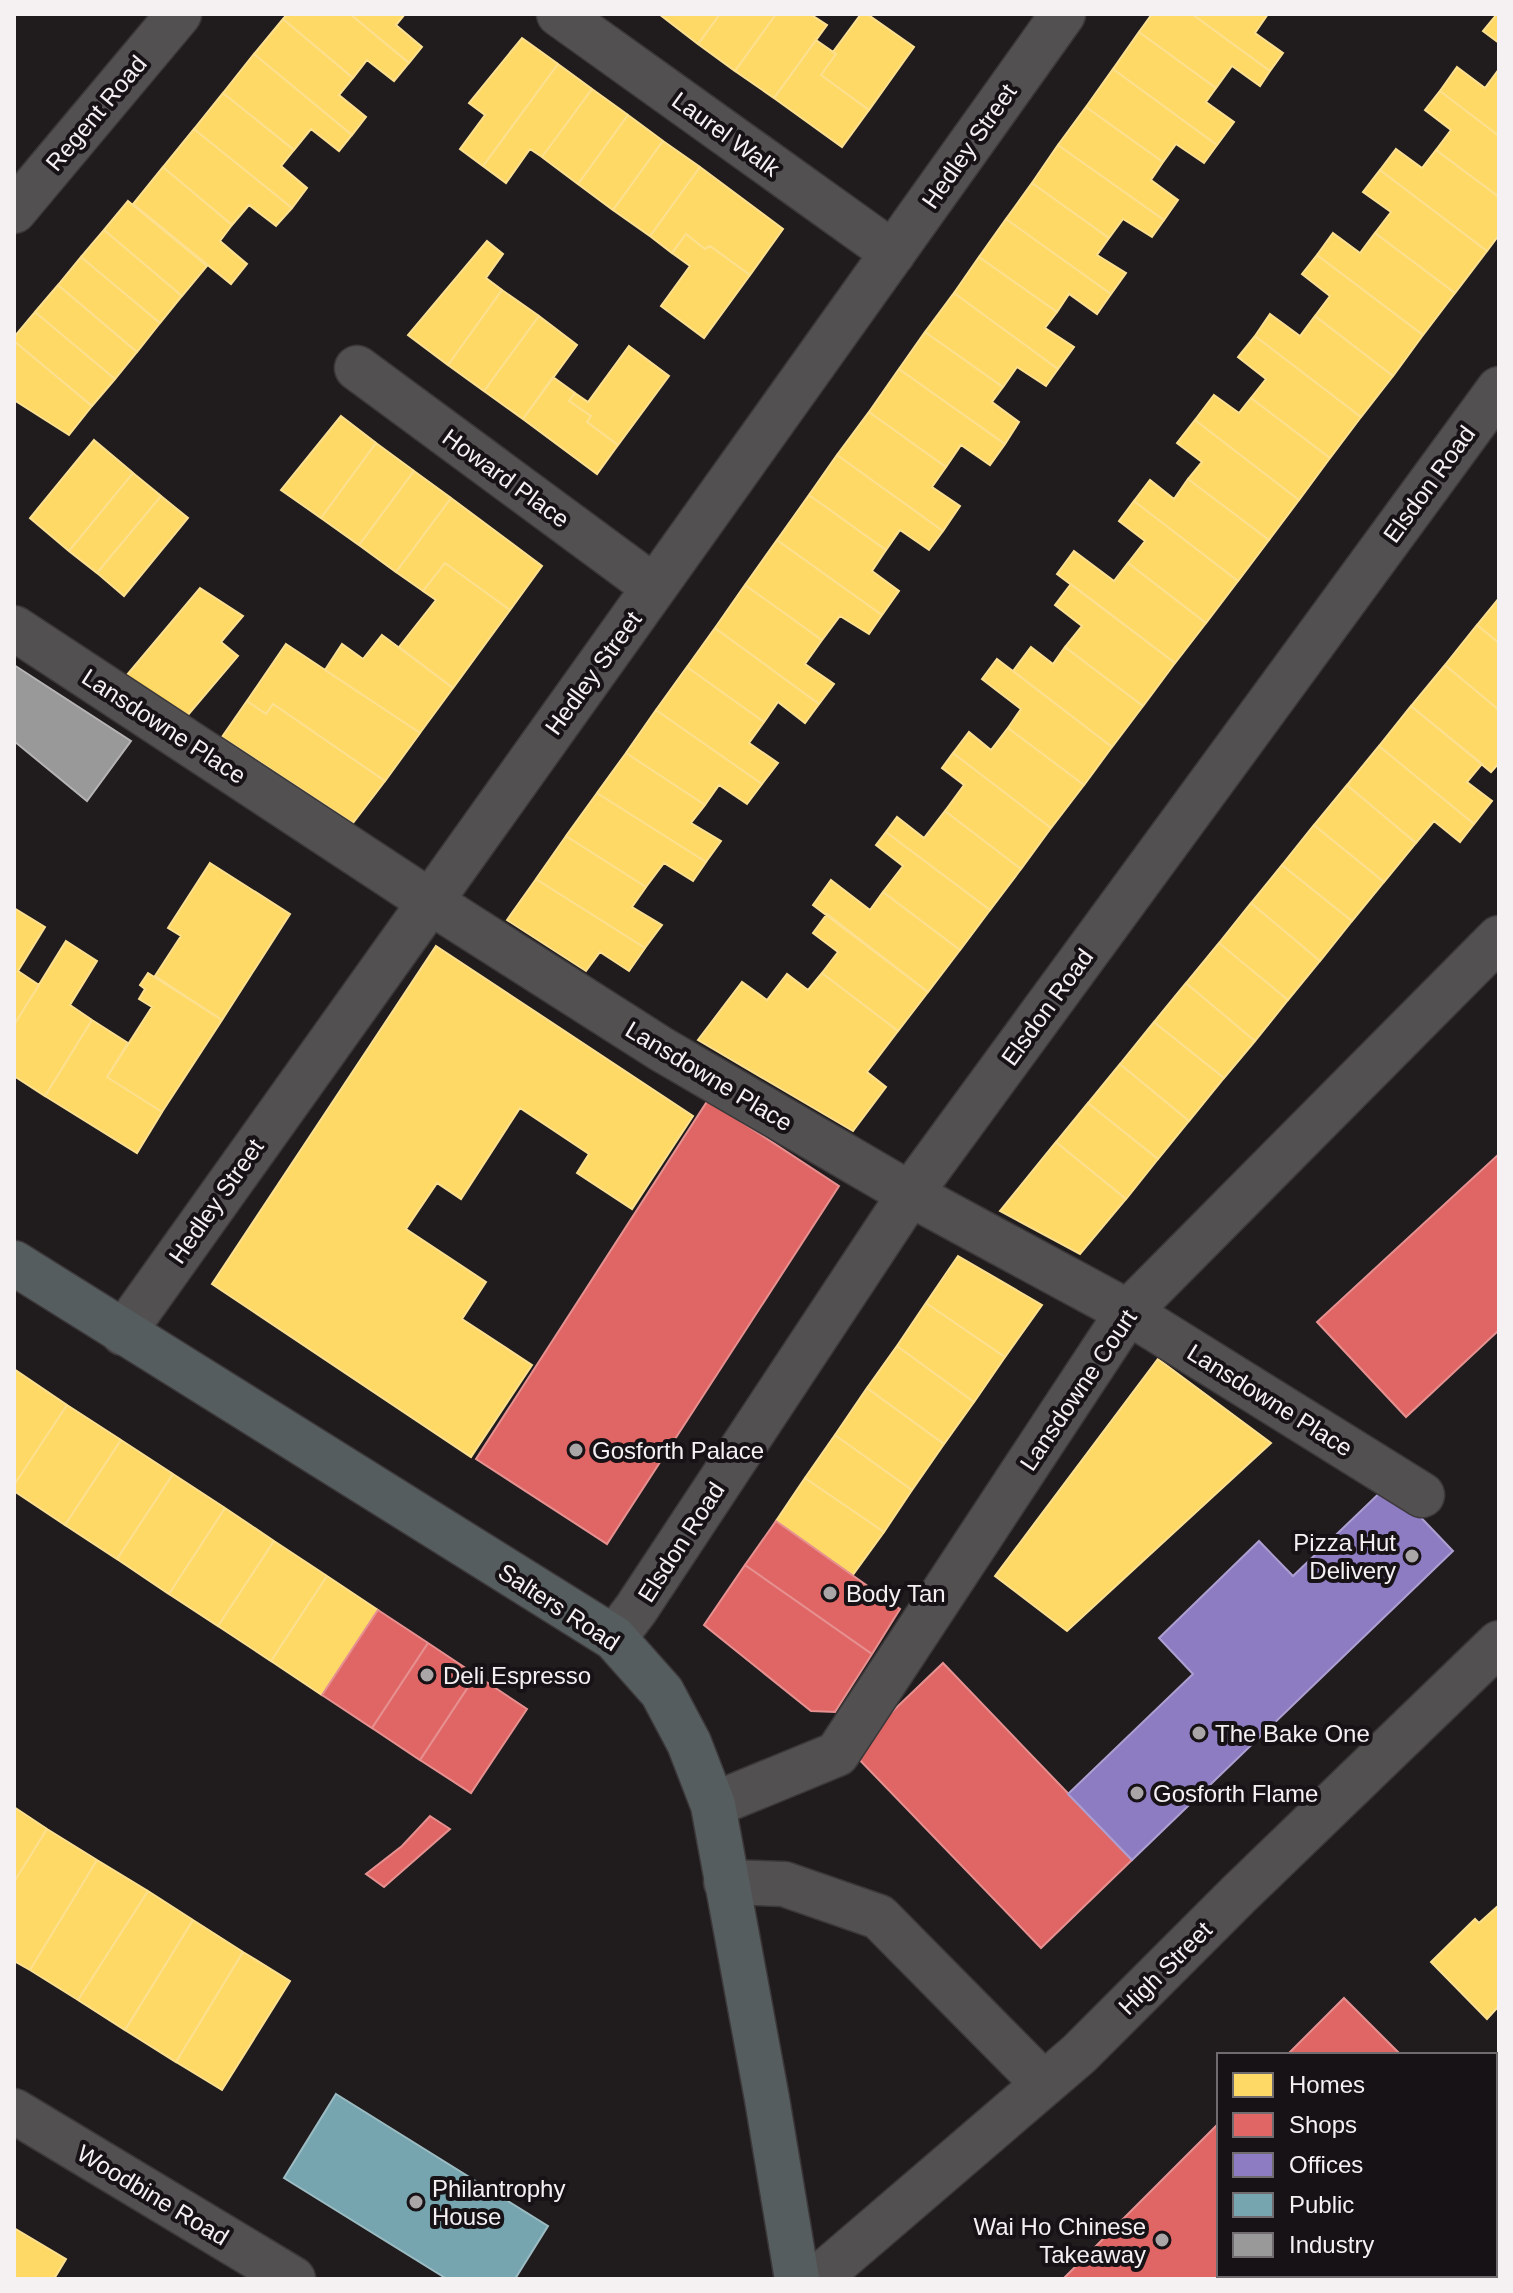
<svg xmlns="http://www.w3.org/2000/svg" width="1513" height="2293" font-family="Arial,sans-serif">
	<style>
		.homes { fill: #ffd966; stroke: #fce090; stroke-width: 2 }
		.shops { fill: #e06666; stroke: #e69090; stroke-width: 2 }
		.offices { fill: #8e7cc3; stroke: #ad9fd1; stroke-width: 2 }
		.public { fill: #76a5af; stroke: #9cbcc3; stroke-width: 2 }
		.industry { fill: #999; stroke: #b5b3b4; stroke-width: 2 }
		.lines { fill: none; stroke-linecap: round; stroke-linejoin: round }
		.pedestrian-casing { stroke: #3c383a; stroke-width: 47 }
		.minor-casing { stroke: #3c383a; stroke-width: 47 }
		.secondary-casing { stroke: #3c383a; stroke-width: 47 }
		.primary-casing { stroke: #3c383a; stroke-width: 47 }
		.pedestrian { stroke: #525051; stroke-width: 44 }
		.minor { stroke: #525051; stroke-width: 44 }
		.secondary { stroke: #525051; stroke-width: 44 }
		.primary { stroke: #565d5f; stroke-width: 44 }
		.poi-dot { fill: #aaa6a8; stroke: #171215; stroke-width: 3 }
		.labels { text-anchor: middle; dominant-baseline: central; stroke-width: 8; stroke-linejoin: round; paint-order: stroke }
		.street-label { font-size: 24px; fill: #f5f1f3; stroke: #171215 }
		.poi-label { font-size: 24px; fill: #f5f1f3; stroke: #171215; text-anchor: start }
	</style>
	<rect width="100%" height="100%" fill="#201c1e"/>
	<!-- homes -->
	<path class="homes" d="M287 14H350L409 63 394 81 367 60 353 78 283 19Z
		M350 14H405L396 25 422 47 409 63Z
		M659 14H720L698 44Z
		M720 14H776L735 71 698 44Z
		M776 14H810L827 25 774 98 735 71Z
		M861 14H867L914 47 869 110 821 75 836 54 833 52Z
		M1152 14H1192L1270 71 1260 86 1232 66 1216 88 1139 32Z
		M1192 14H1268L1255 33 1283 53 1270 71Z
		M1497 14H1499V43L1483 31Z
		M283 19 353 78 339 95 366 117 352 135 254 54Z
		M1139 32 1216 88 1206 102 1234 122 1217 145 1113 69Z
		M522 38 558 64 483 166 460 149 485 115 469 103Z
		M816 40 836 54 821 75 869 110 842 147 774 98Z
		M254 54 352 135 339 151 311 129 294 150 223 93Z
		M558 64 592 89 542 157 530 149 506 183 483 166Z
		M1457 67 1485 88 1499 69V136L1440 91Z
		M1113 69 1217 145 1204 163 1176 144 1163 162 1086 107Z
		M592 89 628 115 578 184 542 157Z
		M1440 91 1499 136V197L1436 150 1451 130 1425 110Z
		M223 93 294 150 281 166 307 188 292 208 194 129Z
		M1086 107 1163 162 1151 180 1178 200 1164 220 1058 145Z
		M628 115 663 141 613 210 578 184Z
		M194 129 292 208 276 226 249 205 232 225 163 167Z
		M663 141 700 167 650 236 613 210Z
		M1058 145 1164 220 1152 237 1123 219 1109 238 1032 183Z
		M1396 149 1422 168 1436 150 1499 197V235L1487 251 1380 170Z
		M163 167 232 225 220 241 247 264 231 284 133 204Z
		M700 167 783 229 750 275 710 246 705 249 686 234 672 253 650 236Z
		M1380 170 1487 251 1455 293 1375 233 1391 212 1363 192Z
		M1032 183 1109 238 1097 255 1126 273 1111 294 1006 219Z
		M128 201 207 266 182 296 104 230Z
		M1006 219 1111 294 1097 314 1069 294 1057 312 979 257Z
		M104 230 182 296 160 323 81 257Z
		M1333 233 1360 253 1375 233 1455 293 1423 335 1317 255Z
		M686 234 705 249 710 246 750 275 704 338 661 306 690 266 672 253Z
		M487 241 503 254 486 278 502 290 448 365 408 335Z
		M1317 255 1423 335 1393 376 1315 316 1330 296 1302 274Z
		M81 257 160 323 137 352 58 285Z
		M979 257 1057 312 1045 328 1074 347 1058 369 954 293Z
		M58 285 137 352 115 379 35 312Z
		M502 290 539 316 484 391 448 365Z
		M954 293 1058 369 1046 386 1017 367 1003 387 925 332Z
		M35 312 115 379 92 406 14 341V337Z
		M1270 314 1300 336 1315 316 1393 376 1361 417 1255 336Z
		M539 316 577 345 523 419 484 391Z
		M925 332 1003 387 992 402 1019 422 1005 444 899 369Z
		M1255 336 1361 417 1330 458 1251 398 1266 379 1238 357Z
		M14 341 92 406 69 435 14 400Z
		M629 346 669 376 618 445 587 422 591 416 569 401 575 393 588 402Z
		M899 369 1005 444 990 465 961 445 946 467 869 412Z
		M553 377 575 393 569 401 591 416 587 422 618 445 597 474 523 419Z
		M1214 395 1239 413 1251 398 1330 458 1299 500 1195 420Z
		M869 412 946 467 932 487 960 506 943 531 837 455Z
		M341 416 376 443 321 518 281 490Z
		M1195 420 1299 500 1269 540 1188 479 1202 462 1177 443Z
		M94 440 133 473 69 551 30 518Z
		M376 443 414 471 359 545 321 518Z
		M837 455 943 531 929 550 900 530 886 550 809 495Z
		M414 471 451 498 396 572 359 545Z
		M133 473 161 496 97 573 69 551Z
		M1188 479 1269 540 1238 581 1134 501 1150 480 1174 499Z
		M809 495 886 550 872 571 899 591 882 615 777 540Z
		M161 496 188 518 124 596 97 573Z
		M451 498 542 566 510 610 445 563 423 591 396 572Z
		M1134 501 1238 581 1206 623 1128 563 1145 541 1119 521Z
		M777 540 882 615 869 634 840 616 822 640 745 585Z
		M1074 551 1114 581 1128 563 1206 623 1175 663 1057 574Z
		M445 563 510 610 453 688 399 647 436 600 423 591Z
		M1071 584 1175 663 1143 706 1065 647 1082 626 1055 605Z
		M745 585 822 640 805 664 834 684 819 704 715 628Z
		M200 588 243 616 221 642 238 656 188 715 126 676Z
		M1499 598V643L1477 625Z
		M1477 625 1499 643V710L1445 665Z
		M715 628 819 704 805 723 778 702 764 722 687 667Z
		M382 635 453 688 420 733 325 670 342 644 363 659Z
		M286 644 420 733 385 781 273 704 266 714 247 701Z
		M1031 647 1053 664 1065 647 1143 706 1112 747 1013 671Z
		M997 659 1112 747 1084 785 1008 728 1021 709 982 679Z
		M1445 665 1499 710V763L1491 772 1411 706Z
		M687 667 764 722 749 743 778 763 762 784 656 710Z
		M247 701 266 714 273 704 385 781 353 823 222 737Z
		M1411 706 1482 764 1467 782 1492 801 1474 824 1379 746Z
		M656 710 762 784 747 804 719 785 705 805 626 753Z
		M1008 728 1084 785 1051 828 953 753 969 732 991 750Z
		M1379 746 1474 824 1460 842 1434 821 1416 843 1347 785Z
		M626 753 705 805 691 823 721 841 706 862 597 793Z
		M953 753 1051 828 1021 869 945 811 964 785 942 768Z
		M1347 785 1416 843 1384 882 1314 825Z
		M597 793 706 862 693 881 664 863 646 887 566 836Z
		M945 811 1021 869 990 910 886 832 897 817 924 838Z
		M1314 825 1384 882 1352 921 1282 865Z
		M886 832 990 910 960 950 883 892 903 866 876 845Z
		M566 836 646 887 632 907 662 925 645 948 536 879Z
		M210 863 290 914 222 1020 155 976 181 936 168 928Z
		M1282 865 1352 921 1320 961 1251 903Z
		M536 879 645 948 629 971 600 952 586 971 507 920Z
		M831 880 870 910 883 892 960 950 928 992 813 905Z
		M1251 903 1320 961 1288 1000 1219 943Z
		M14 908 45 927 18 971 39 985 14 1025Z
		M827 914 928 992 898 1031 822 973 838 952 813 933Z
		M66 941 97 961 70 1005 92 1020 45 1096 14 1076V1025Z
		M1219 943 1288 1000 1255 1041 1186 983Z
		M436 946 693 1116 632 1209 577 1173 589 1154 520 1108 461 1199 437 1183 406 1229 486 1282 462 1319 532 1365 471 1457 212 1284Z
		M148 973 222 1020 162 1112 107 1077 152 1007 139 999 145 989 140 985Z
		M822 973 898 1031 867 1072 886 1087 853 1131 698 1040 742 982 767 1000 787 974 808 990Z
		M1186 983 1255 1041 1224 1078 1154 1022Z
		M92 1020 128 1043 107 1077 162 1112 137 1153 45 1096Z
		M1154 1022 1224 1078 1189 1121 1120 1064Z
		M1120 1064 1189 1121 1158 1159 1088 1103Z
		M1088 1103 1158 1159 1126 1199 1056 1142Z
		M1056 1142 1126 1199 1080 1254 1000 1211Z
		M958 1256 1042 1305 1005 1357 926 1303Z
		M926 1303 1005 1357 974 1402 897 1346Z
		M897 1346 974 1402 944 1444 867 1388Z
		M1158 1359 1271 1443 1067 1631 995 1576Z
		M14 1369 67 1405 14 1485Z
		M867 1388 944 1444 912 1490 835 1435Z
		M67 1405 121 1440 65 1525 14 1491V1485Z
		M835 1435 912 1490 884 1532 805 1478Z
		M121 1440 173 1474 117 1559 65 1525Z
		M173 1474 225 1508 169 1594 117 1559Z
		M805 1478 884 1532 852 1576 776 1521Z
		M225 1508 274 1541 218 1626 169 1594Z
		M274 1541 327 1576 271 1661 218 1626Z
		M327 1576 378 1610 322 1695 271 1661Z
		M14 1807 47 1829 14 1882Z
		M47 1829 97 1860 30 1970 14 1961V1882Z
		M97 1860 148 1891 78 2000 30 1970Z
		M148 1891 193 1920 125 2030 78 2000Z
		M1499 1905V2010L1497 2008 1487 2019 1431 1962 1475 1919 1479 1923Z
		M193 1920 243 1952 176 2062 125 2030Z
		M243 1952 290 1981 222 2090 176 2062Z
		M14 2228 66 2259 54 2279H14Z"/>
	<!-- shops -->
	<path class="shops" d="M708 1100 839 1186 607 1544 476 1459Z
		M1499 1154V1330L1406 1417 1317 1322Z
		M776 1521 900 1609 872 1654 745 1565Z
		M745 1565 872 1654 835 1712 811 1711 704 1625Z
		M378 1610 428 1643 372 1728 322 1695Z
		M428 1643 476 1675 420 1760 372 1728Z
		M943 1663 1132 1860 1041 1948 851 1751Z
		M476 1675 527 1709 471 1793 420 1760Z
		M430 1816 450 1829 384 1887 366 1874 402 1846Z
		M1344 1998 1401 2055H1287Z
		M1495 2090 1499 2094V2158L1495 2153Z
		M1219 2123V2275H1286L1282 2279H1063Z
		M1495 2210 1499 2215V2279H1385L1389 2275H1495Z"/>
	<!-- offices -->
	<path class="offices" d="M1389 1484 1453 1551 1132 1860 1068 1794 1193 1674 1159 1638 1259 1541 1293 1576Z"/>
	<!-- public -->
	<path class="public" d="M336 2094 548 2226 515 2279H447L284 2178Z"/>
	<!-- industry -->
	<path class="industry" d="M14 665 131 741 87 801 14 741Z"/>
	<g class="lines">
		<defs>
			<path id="pedestrian" d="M559 14 893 253
				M357 368 654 587"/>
			<path id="minor" d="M14 211 179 14
				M14 628 429 901 661 1049 910 1194 1128 1312 1422 1495
				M123 1333 1063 14
				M614 1638 636 1609 910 1194 1499 389
				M713 1805 837 1754 1128 1312 1499 938
				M14 2111 293 2279"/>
			<path id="secondary" d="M726 1882 784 1884 879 1917 1044 2084
				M817 2279 1079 2054 1238 1895 1499 1643"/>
			<path id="primary" d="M14 1263 614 1638 662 1692 689 1743 713 1805 767 2099 797 2279"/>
		</defs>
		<!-- pedestrian casing -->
		<use href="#pedestrian" class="pedestrian-casing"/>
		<!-- minor casing -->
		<use href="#minor" class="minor-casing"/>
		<!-- secondary casing -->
		<use href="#secondary" class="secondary-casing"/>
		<!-- primary casing -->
		<use href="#primary" class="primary-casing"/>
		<!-- pedestrian -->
		<use href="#pedestrian" class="pedestrian"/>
		<!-- minor -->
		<use href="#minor" class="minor"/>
		<!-- secondary -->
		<use href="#secondary" class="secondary"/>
		<!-- primary -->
		<use href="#primary" class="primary"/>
	</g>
	<!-- markers -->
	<g class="poi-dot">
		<circle cx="576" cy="1450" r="8"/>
		<circle cx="1412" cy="1556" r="8"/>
		<circle cx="830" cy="1593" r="8"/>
		<circle cx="427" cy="1675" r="8"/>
		<circle cx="1199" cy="1733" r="8"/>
		<circle cx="1137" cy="1793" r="8"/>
		<circle cx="416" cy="2202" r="8"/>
		<circle cx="1162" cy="2240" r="8"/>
	</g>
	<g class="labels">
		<!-- street labels -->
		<g class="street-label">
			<text transform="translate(96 113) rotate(-50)">Regent Road</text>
			<text transform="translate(726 134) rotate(36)">Laurel Walk</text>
			<text transform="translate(969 146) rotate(-55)">Hedley Street</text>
			<text transform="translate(506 478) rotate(36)">Howard Place</text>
			<text transform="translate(1429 484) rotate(-54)">Elsdon Road</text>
			<text transform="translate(593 673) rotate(-54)">Hedley Street</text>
			<text transform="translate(164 726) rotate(33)">Lansdowne Place</text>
			<text transform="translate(1047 1007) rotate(-54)">Elsdon Road</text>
			<text transform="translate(709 1076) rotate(31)">Lansdowne Place</text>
			<text transform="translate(216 1201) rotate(-55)">Hedley Street</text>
			<text transform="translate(1078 1390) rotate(-56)">Lansdowne Court</text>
			<text transform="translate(1270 1400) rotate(32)">Lansdowne Place</text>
			<text transform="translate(681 1542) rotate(-57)">Elsdon Road</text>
			<text transform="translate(559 1607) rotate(33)">Salters Road</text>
			<text transform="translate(1165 1968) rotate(-45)">High Street</text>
			<text transform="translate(153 2195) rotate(31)">Woodbine Road</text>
		</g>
		<!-- poi labels -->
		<g class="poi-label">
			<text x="592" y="1450">Gosforth Palace</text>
			<text x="1396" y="1542" text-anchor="end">Pizza Hut<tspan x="1396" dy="28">Delivery</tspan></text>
			<text x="846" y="1593">Body Tan</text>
			<text x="443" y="1675">Deli Espresso</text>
			<text x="1215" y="1733">The Bake One</text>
			<text x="1153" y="1793">Gosforth Flame</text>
			<text x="432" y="2188">Philantrophy<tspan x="432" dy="28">House</tspan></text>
			<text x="1146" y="2226" text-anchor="end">Wai Ho Chinese<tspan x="1146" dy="28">Takeaway</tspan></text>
		</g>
	</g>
	<!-- border -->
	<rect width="1513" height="2293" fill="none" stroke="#f5f1f3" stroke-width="32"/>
	<!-- legend -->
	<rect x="1217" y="2053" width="280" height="224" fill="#171215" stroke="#706b6e" stroke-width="2"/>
	<rect x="1233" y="2073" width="40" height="24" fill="#ffd966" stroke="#706b6e" stroke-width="2"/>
	<text x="1289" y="2093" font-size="24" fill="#f5f1f3">Homes</text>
	<rect x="1233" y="2113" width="40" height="24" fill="#e06666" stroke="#706b6e" stroke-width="2"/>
	<text x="1289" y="2133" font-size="24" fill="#f5f1f3">Shops</text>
	<rect x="1233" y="2153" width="40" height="24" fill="#8e7cc3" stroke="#706b6e" stroke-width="2"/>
	<text x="1289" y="2173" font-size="24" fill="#f5f1f3">Offices</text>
	<rect x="1233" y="2193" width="40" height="24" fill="#76a5af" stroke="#706b6e" stroke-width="2"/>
	<text x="1289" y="2213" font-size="24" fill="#f5f1f3">Public</text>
	<rect x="1233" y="2233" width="40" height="24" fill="#999999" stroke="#706b6e" stroke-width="2"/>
	<text x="1289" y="2253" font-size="24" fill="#f5f1f3">Industry</text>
</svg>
